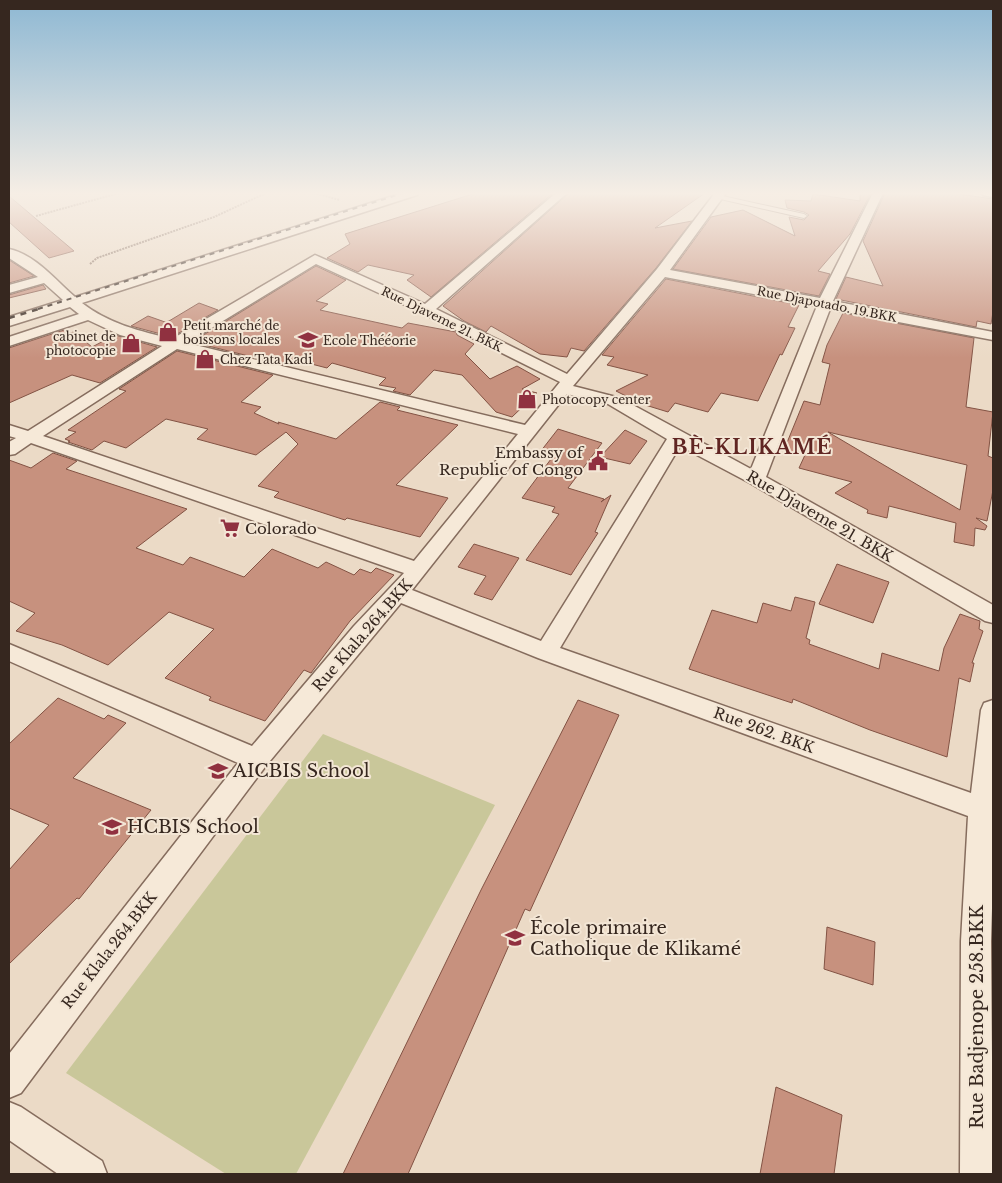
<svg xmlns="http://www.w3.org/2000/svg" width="1002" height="1183" font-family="'Libre Baskerville',serif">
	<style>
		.green { fill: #c9c79a }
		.building { fill: #c7917e; stroke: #835344; fill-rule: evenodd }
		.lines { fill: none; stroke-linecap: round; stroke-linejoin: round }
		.service-casing { stroke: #856c5d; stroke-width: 2 }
		.minor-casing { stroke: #856c5d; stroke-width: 3 }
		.path { stroke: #856c5d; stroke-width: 2; stroke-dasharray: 2 1; stroke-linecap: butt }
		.service { fill: #f6e9d8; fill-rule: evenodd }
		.minor { fill: #f6e9d8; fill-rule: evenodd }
		.rail-far1 { stroke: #36271f; stroke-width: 2; stroke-dasharray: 5 5; stroke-linecap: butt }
		.rail { stroke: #36271f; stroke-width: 2.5; stroke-dasharray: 6 6; stroke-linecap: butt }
		.labels { text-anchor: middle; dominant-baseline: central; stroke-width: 4; stroke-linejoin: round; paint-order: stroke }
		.far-street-label { font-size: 12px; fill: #36271f; stroke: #f3e6d5 }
		.far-poi-label { font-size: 12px; fill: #36271f; stroke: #f3e6d5; text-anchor: start }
		.poi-label { font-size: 15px; fill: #36271f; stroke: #f3e6d5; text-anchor: end }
		.street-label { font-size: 15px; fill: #36271f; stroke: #f3e6d5 }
		.near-poi-label { font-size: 18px; fill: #36271f; stroke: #f3e6d5; text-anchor: start }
		.near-street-label { font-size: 18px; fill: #36271f; stroke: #f3e6d5 }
		.district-label { font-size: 20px; font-weight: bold; letter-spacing: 1px; fill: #602522; stroke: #f3e6d5 }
	</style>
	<rect width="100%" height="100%" fill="#ebdac6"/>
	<!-- green -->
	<path class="green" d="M323 734 495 805 296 1174H226L66 1073Z"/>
	<!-- building -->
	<path class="building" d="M476 193H553L431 297 407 280 414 275 368 265 358 272 327 258 350 244 345 234Z
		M569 193H705L655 228 692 221 656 268 584 351 571 348 567 357 540 354 491 326 486 332 464 321 443 306Z
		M860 193H871L850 234 818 271 830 274 819 296 673 269 711 217 743 210 795 236 789 217 804 220 809 215 804 212 787 208 785 200 811 201 813 194 860 201Z
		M885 193H952L993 199V312L991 324 977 321 976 327 836 299 846 277 883 286 863 241Z
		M9 196 74 251 49 258 9 222Z
		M9 260 34 276 9 283Z
		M316 266 346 280 316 301 328 304 320 310 402 328 408 323 456 332 457 335 474 344 465 354 490 379 517 366 540 379 522 389 537 393 512 417 496 412 462 375 434 370 410 395 393 391 396 388 379 385 386 378 332 363 327 368 292 359 285 365 192 342Z
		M666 279 799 305 788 327 795 328 782 355 780 354 758 401 721 393 708 412 675 403 668 412 642 404 616 391 648 375 607 365 614 357 602 355Z
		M43 285 46 289 9 298V295Z
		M199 303 218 310 172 337 131 326 148 316 165 322 169 321Z
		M843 313 974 338 966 407 993 412 988 456 993 458V490L987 521 976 518 987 526 985 530 975 528 974 546 954 542 956 523 889 506 887 518 867 513 868 510 835 493 852 482 799 468 805 455 784 450 804 401 820 405 830 364 822 362 827 345ZM828 432 967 465 960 510Z
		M64 330 69 333 74 332 92 347 115 335 157 347 100 383 72 375 9 403V348Z
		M177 351 273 375 241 402 261 407 254 413 279 424 278 422 336 439 380 402 400 407 397 410 458 425 396 485 448 498 420 537 347 518 345 520 274 497 279 492 258 486 298 444 286 432 256 455 197 439 208 429 166 419 126 448 104 441 92 450 68 442 70 441 65 439 76 432 68 430 126 391 119 389Z
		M558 429 602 443 568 488 604 499 601 502 611 495 595 532 598 533 571 575 526 560 559 514 552 512 555 507 522 498 551 459 537 456Z
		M625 430 647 441 630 464 600 457Z
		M53 453 77 461 66 469 187 509 136 548 183 565 190 557 244 577 272 549 318 568 326 562 354 575 360 569 371 573 376 568 394 575 350 621 311 673 304 670 265 721 209 700 211 697 165 678 214 629 169 612 108 665 62 645 16 631 35 613 9 601V460L31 468Z
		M474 544 519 558 492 600 474 594 486 576 458 567Z
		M837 564 889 582 873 623 819 604Z
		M795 597 815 602 806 638 810 640 809 644 879 669 882 653 939 671 944 648 960 614 980 621 979 629 983 631 972 663H974L970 682 959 678 947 757 870 730 793 699 792 703 689 669 712 610 757 623 763 603 791 611Z
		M58 698 104 719 108 715 126 723 73 778 151 810 79 899 77 898 9 964V870L49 825 9 808V744Z
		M578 700 619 715 530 911 525 909 408 1174H343L481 890Z
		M827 927 875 942 873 985 824 969Z
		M776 1087 842 1115 834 1174H760Z"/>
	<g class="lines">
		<defs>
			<path id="service" d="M718 195 804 214 807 216 804 218 716 198 715 197Z"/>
			<path id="minor" d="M402 193H418L417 195 82 303C109 324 140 331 172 339L315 255 425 304 556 193H567L436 309 567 374 657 269 715 193H726L670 270 820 298 873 193H883L833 301 993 332V340L830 309 766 477 993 605V623L985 621 750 483 680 446 560 648 971 793 981 710 984 703 993 700V876L991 941 993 1174H960L961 941 968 816 538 658 401 603 265 767 21 1093 9 1098V1054L238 763 9 661V644L252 746 354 626 404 573 31 443 15 454 9 455V442L16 438 9 436V425L28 431 162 346 120 335 88 320 9 346V337L79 314 70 307 9 326V317L63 300 44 283 9 293V285L38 277 9 258V249C36 255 55 280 75 297ZM316 264 422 313 560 382 525 425 187 343ZM665 277 817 306 751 469 620 398 573 386ZM177 349 518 434 414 561 43 436ZM567 394 608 404 667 439 541 641 412 590Z
				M982 193H993V197L983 195Z
				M9 1102 21 1107 102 1161 107 1174H58L9 1140Z"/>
		</defs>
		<!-- service casing -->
		<use href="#service" class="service-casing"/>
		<!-- minor casing -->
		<use href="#minor" class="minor-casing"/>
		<!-- path -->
		<path class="path" d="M314 193 340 200
			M36 216 119 193
			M90 264 97 258 214 217 266 193"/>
		<!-- service -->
		<use href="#service" class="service"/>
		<!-- minor -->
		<use href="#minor" class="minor"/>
		<!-- rail-far1 -->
		<path class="rail-far1" d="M38 309 403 193"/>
		<!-- rail -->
		<path class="rail" d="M9 318 42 308"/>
	</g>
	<!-- sky -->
	<linearGradient id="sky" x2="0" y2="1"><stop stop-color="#8eb8d3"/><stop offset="0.54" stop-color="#f6eee5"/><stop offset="1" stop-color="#f6eee5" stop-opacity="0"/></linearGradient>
	<rect width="1002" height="358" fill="url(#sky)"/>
	<!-- icons -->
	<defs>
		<symbol id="shop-bare" viewBox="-9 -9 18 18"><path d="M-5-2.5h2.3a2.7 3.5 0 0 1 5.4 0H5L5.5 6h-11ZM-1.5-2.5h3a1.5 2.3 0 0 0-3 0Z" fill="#903140" stroke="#f3e6d5" stroke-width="2.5" paint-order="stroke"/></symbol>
		<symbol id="school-bare" viewBox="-9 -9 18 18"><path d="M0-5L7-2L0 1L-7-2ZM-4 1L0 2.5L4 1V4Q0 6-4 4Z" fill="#903140" stroke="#f3e6d5" stroke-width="2.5" paint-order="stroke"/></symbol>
		<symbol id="civic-bare" viewBox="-9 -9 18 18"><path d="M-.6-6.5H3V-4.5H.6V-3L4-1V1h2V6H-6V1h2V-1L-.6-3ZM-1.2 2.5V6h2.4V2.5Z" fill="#903140" stroke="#f3e6d5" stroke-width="2.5" paint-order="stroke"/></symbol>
		<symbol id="supermarket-bare" viewBox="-9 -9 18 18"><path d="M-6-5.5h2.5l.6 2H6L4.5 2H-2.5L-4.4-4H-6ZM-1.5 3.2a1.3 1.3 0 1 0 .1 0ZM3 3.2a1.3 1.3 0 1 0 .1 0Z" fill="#903140" stroke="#f3e6d5" stroke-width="2.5" paint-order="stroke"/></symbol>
	</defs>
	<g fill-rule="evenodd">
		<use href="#shop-bare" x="154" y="318" width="28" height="28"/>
		<use href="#school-bare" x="294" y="326" width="28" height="28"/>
		<use href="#shop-bare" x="117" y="329" width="28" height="28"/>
		<use href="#shop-bare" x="191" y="345" width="28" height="28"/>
		<use href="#shop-bare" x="513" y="385" width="28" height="28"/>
		<use href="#civic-bare" x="584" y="447" width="28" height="28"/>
		<use href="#supermarket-bare" x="216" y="514" width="28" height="28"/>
		<use href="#school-bare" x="204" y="757" width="28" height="28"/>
		<use href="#school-bare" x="98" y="813" width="28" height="28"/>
		<use href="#school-bare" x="501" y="924" width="28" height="28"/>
	</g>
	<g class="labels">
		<!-- far-street labels -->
		<g class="far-street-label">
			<text transform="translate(827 304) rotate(11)">Rue Djapotado. 19.BKK</text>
			<text transform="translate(442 319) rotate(26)">Rue Djaveme 21. BKK</text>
		</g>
		<!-- far-poi labels -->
		<g class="far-poi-label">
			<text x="183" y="325">Petit marché de<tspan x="183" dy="14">boissons locales</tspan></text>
			<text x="116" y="336" text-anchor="end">cabinet de<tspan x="116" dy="14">photocopie</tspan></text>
			<text x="323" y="340">Ecole Thééorie</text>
			<text x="220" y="359">Chez Tata Kadi</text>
			<text x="542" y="399">Photocopy center</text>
		</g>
		<!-- poi labels -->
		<g class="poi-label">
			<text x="583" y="452">Embassy of<tspan x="583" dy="17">Republic of Congo</tspan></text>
			<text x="245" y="528" text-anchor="start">Colorado</text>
		</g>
		<!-- street labels -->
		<g class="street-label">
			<text transform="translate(820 516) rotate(30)">Rue Djaveme 21. BKK</text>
			<text transform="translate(362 635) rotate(-49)">Rue Klala.264.BKK</text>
			<text transform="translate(764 730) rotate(20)">Rue 262. BKK</text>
			<text transform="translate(109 950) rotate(-52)">Rue Klala.264.BKK</text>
		</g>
		<!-- near-poi labels -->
		<g class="near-poi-label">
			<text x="233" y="771">AICBIS School</text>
			<text x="127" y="827">HCBIS School</text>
			<text x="530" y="928">École primaire<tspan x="530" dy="21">Catholique de Klikamé</tspan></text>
		</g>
		<!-- near-street labels -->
		<g class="near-street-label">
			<text transform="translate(977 1017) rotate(-90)">Rue Badjenope 258.BKK</text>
		</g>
		<!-- district labels -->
		<g class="district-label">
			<text x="752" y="447">BÈ-KLIKAMÉ</text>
		</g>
	</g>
	<!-- border -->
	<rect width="1002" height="1183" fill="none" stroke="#36271f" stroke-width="20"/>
</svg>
